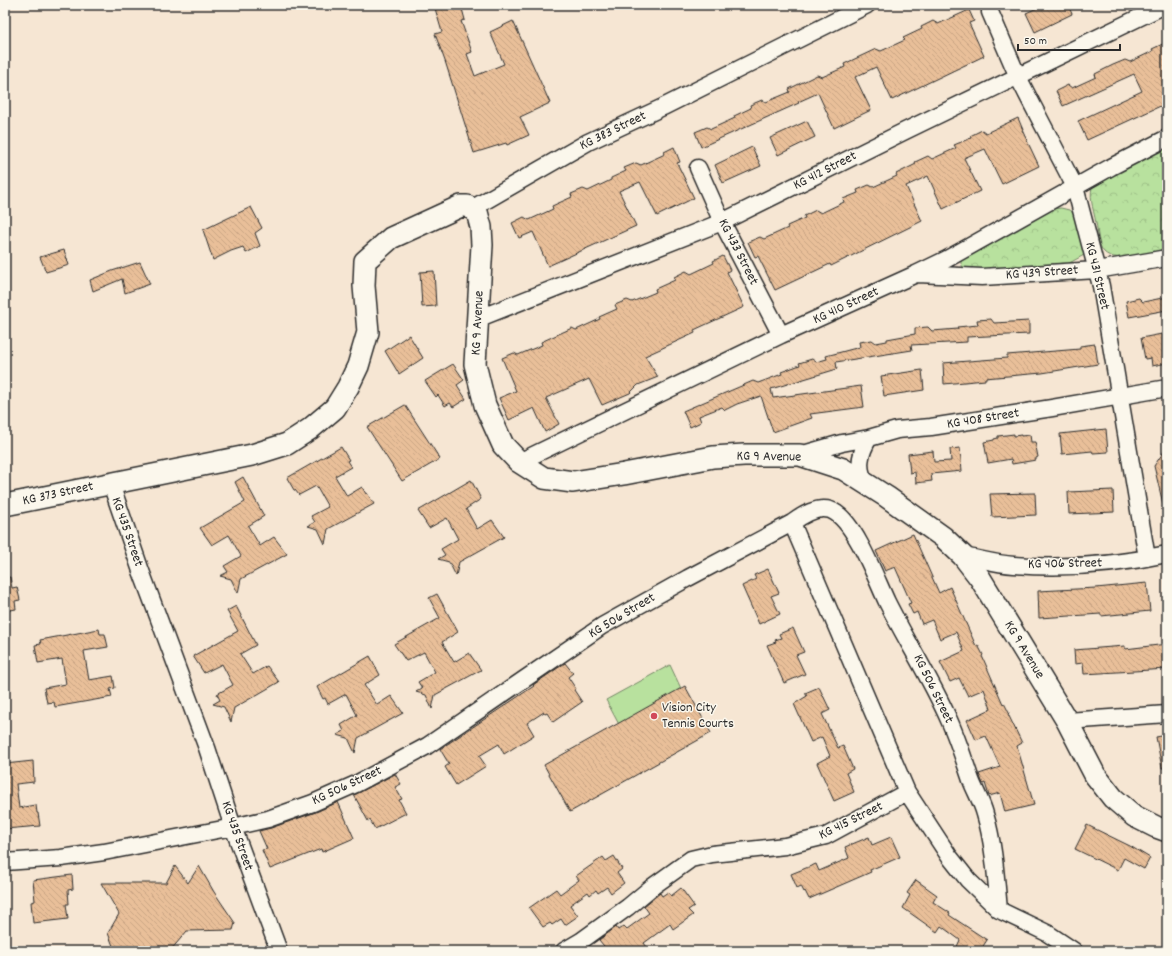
<svg xmlns="http://www.w3.org/2000/svg" width="1172" height="956" font-family="Dekko,sans-serif">
	<style>
		.grass { fill: #b8e19e; stroke: #728664 }
		.forest { fill: url(#forest-crowns); stroke: #728664 }
		.building { fill: url(#building-back-hatch); stroke: #2b2b2b }
		.lines { fill: none; stroke-linecap: round; stroke-linejoin: round }
		.minor-casing { stroke: #2b2b2b; stroke-width: 19 }
		.major-casing { stroke: #2b2b2b; stroke-width: 24 }
		.minor { stroke: #fbf7ec; stroke-width: 16 }
		.major { stroke: #fbf7ec; stroke-width: 21 }
		.poi-dot { fill: #d1495b; stroke: #fbf7ec; stroke-width: 1.5 }
		.labels { text-anchor: middle; dominant-baseline: central; stroke-width: 3; stroke-linejoin: round; paint-order: stroke }
		.street-label { font-size: 14px; fill: #2b2b2b; stroke: #fbf7ec }
		.poi-label { font-size: 14px; fill: #2b2b2b; stroke: #fbf7ec; text-anchor: start }
	</style>
	<defs>
		<pattern id="forest-crowns" width="20" height="18" patternUnits="userSpaceOnUse"><rect width="20" height="18" fill="#b8e19e"/><path d="M2 6a3 3 0 1 1 6 0M12 15a3 3 0 1 1 6 0" fill="none" stroke="#9ec188"/></pattern>
		<pattern id="building-back-hatch" width="6" height="6" patternUnits="userSpaceOnUse"><rect width="6" height="6" fill="#e9bf99"/><path d="M-1 5l2 2M0 0l6 6M5-1l2 2" fill="none" stroke="#c8a484"/></pattern>
	</defs>
	<rect width="100%" height="100%" fill="#f6e6d3"/>
	<filter id="ink" filterUnits="userSpaceOnUse"><feTurbulence type="fractalNoise" baseFrequency=".025" numOctaves="2"/><feDisplacementMap in="SourceGraphic" scale="8" xChannelSelector="R" yChannelSelector="G"/><feConvolveMatrix kernelMatrix="1 2 1 2 8 2 1 2 1" color-interpolation-filters="sRGB"/></filter>
	<g filter="url(#ink)">
		<!-- grass -->
		<path class="grass" d="M670 665 701 731 640 764 606 700Z"/>
		<!-- forest -->
		<path class="forest" d="M1167 144V248C1151 252 1117 265 1104 252 1098 246 1098 231 1096 223 1093 207 1088 196 1094 180Z
			M1061 208 1069 210 1076 215 1084 238V255L1062 267 966 270C961 265 959 263 963 256L1051 209Z"/>
		<!-- building -->
		<path class="building" d="M434 5H461L465 20 461 21 472 52 467 54 475 76 504 64 490 32 513 21 550 103 520 117 529 135 507 145 506 143 474 153 445 61 435 34 442 32Z
			M1044 5H1068L1072 14 1035 32 1026 13Z
			M969 10 974 21 969 23 984 56 892 100 876 67 855 77 871 110 834 128 818 93 798 102 799 103 701 147 695 132 707 127 711 129 735 118 734 116 751 108 750 105 762 100 766 102 790 92 789 89 817 75 822 77 845 67 844 64 876 49 881 51 905 40 903 38 922 29 921 27 933 21 938 24Z
			M1167 42V103L1087 140 1078 121 1142 91 1134 74 1063 106 1056 91 1068 85 1072 88 1096 77 1095 74 1113 65 1125 60 1130 62 1153 51 1152 49Z
			M1018 118 1023 130H1022L1039 166 1002 184 985 149 964 158 980 191 943 209 928 176 906 186 922 221 831 266 830 264 775 290 758 256 755 257 748 242 760 237 764 239 788 228 787 226 805 218 804 216 816 210 821 213 844 202 843 199 858 193 857 190 869 185 873 187 897 176 896 174 916 164 915 162 928 156 932 159 956 148 954 145 971 138 970 136 982 130 986 133Z
			M807 121 815 137 778 155 770 138Z
			M674 147 680 162 677 163 694 198 657 216 640 182 619 191 636 226 548 266 533 232 519 238 512 223 524 217 529 220 553 209 552 206 572 197 571 194 583 189 588 191 611 180V178L626 171 624 168 636 163 641 165 665 154 664 152Z
			M752 147 761 166 723 183 715 165Z
			M251 207 262 228 255 233 260 246 246 253 243 247 231 251 213 260 203 230Z
			M64 250 69 265 46 272 40 257Z
			M723 256 730 270 727 272 744 307 694 330 695 333 645 356 658 377 638 385 630 393 602 405 589 379 546 398 559 424 545 432 534 408 509 420 499 398 516 391 502 358 514 353 518 355 542 345 541 342 572 328 576 330 600 319 599 317 617 309 615 305 627 300 632 302 656 292 655 289 675 280 674 277 686 271 691 274 714 263 713 261Z
			M140 262 150 284 125 293 122 279 93 291 90 280 112 271Z
			M434 271 436 306 422 307 420 272Z
			M1167 297V310L1129 317 1126 301 1139 298 1143 302Z
			M991 319 994 323 1029 321V334L967 337V342L911 345 912 350 836 362 837 369 771 389 773 398 861 386 864 407 810 414 812 418 773 432 761 396 737 404 725 410 722 407 699 416 701 422 690 427 683 411 753 381 758 383 782 374 781 372 800 365 799 363 812 359 816 362 827 359 826 356 860 347 859 342 872 340 876 343 887 341V339L915 334V328L928 327 932 331 958 329 957 327 978 325 977 320Z
			M1167 333V363L1152 366 1151 358 1145 359 1141 338Z
			M409 335 423 358 399 374 385 351Z
			M1095 344 1098 364 1042 373 985 378V380L944 384 943 363 1007 358V355L1080 349V346Z
			M453 364 464 380 457 385 466 399 453 407 450 403 445 406 438 395 436 397 425 381Z
			M922 370 924 390 884 396 881 376Z
			M405 405 440 459 402 481 367 427Z
			M1106 429 1108 452 1093 453 1092 451 1062 454 1060 434Z
			M1014 434V436L1021 435V436L1030 435 1031 442H1035L1038 457 1036 458V460L1012 464 1011 459 988 463 984 442 994 440V439L998 438V436Z
			M341 447 349 460 347 461 351 467 335 476 347 496 362 487 366 494 367 493 374 504 328 529 325 544 318 529 308 526 315 522 311 516 328 507 316 486 299 495 295 490H294L287 478Z
			M1167 447V504H1163L1154 466Z
			M960 448 962 471 931 474 932 481 916 483 915 472 910 473 908 454 933 451 934 462 951 461 950 449Z
			M243 477 264 516 248 526 260 546 274 537 287 554 241 579 238 593 231 579 220 576 228 572 224 566 241 556 229 535 212 545 200 528 245 502 235 482Z
			M471 480 481 499 466 509 477 529 492 520 504 537 459 562 456 576 449 562 438 559 445 555 441 549 458 539 447 518 429 528 418 511Z
			M1113 490 1114 512 1069 514 1068 492Z
			M1035 493 1036 515 992 517 990 494Z
			M913 534 939 593 950 587 976 646 978 645 983 655 982 656 1003 704 1004 703 1009 713 1008 714 1022 743 1017 746 1034 805 1005 812 1000 793 989 796 985 783 983 784 979 774 1000 767 986 736 976 740 967 720 991 709 984 689 968 696 959 678 950 682 940 662 964 651 956 632 940 639 932 620 922 624 917 612 913 614 908 604 911 603 895 567 885 571 876 551Z
			M768 569 779 593 771 596 780 614 759 624 742 586 756 579 754 575Z
			M10 577 12 588 17 587 20 600 15 601 16 609 5 611V578Z
			M1147 583 1150 611 1101 616V614L1039 618 1038 591 1096 588Z
			M437 594 458 632 442 642 454 662 469 653 481 670 435 695 432 709 426 695 416 692 422 688 418 682 435 672 424 652 406 661 394 644 440 618 429 598Z
			M236 606 256 645 240 654 253 674 267 666 279 682 234 708 231 722 224 707 213 704 220 700 217 694 233 685 222 664 204 673 193 656 238 631 227 611Z
			M793 628 804 652 796 655 805 674 784 683 767 645 776 642 775 640 781 638 779 634Z
			M99 629 100 634H105L108 647 84 651 89 680 113 676 115 688 110 689 112 697 55 707 54 702 47 703 44 688 66 684 62 659 38 663 35 645 41 644 40 640Z
			M1167 644V669L1084 674 1083 663 1075 664 1074 650 1125 646V649Z
			M370 656 380 675 364 685 377 705 391 696 403 713 358 738 355 753 348 738 337 735 344 731 341 725 357 715 346 694 328 704 325 698 323 699 317 687Z
			M565 663 573 673 568 677 576 689 574 690 582 702 553 722 547 713 545 714 544 712 527 723 534 735 504 754 499 744 479 756 486 766 456 785 445 767 449 764 440 749 534 686 533 685Z
			M685 686 711 733 570 812 544 765Z
			M819 687 830 710 822 714 838 748 843 746 853 769 846 773 854 792 834 801 817 763 830 756 822 737 811 742 794 704 807 696 805 693Z
			M1167 735V768H1162L1156 737Z
			M33 761 34 782 16 784 19 808 36 805 37 813H38L40 826 5 829V764Z
			M395 774 401 784 395 787 402 799 399 800 406 813 375 829 370 820 368 821 354 795Z
			M338 802 354 838 322 852 321 849 270 869 262 850 267 849 259 831 271 828 316 812Z
			M1087 825 1130 846 1150 858 1144 869 1124 858 1118 870 1075 849Z
			M869 837 872 845 891 837 900 857 870 870 871 872 809 899 805 891 804 892 801 886 797 888 791 874 816 864 819 871 849 858 845 847Z
			M614 856 622 869 617 873 624 883 611 893 607 887 598 893 596 890 590 895 588 892 570 905 578 916 565 925 561 919 552 925 550 923 543 927 529 908 556 889 560 894 579 880 576 876 603 857 606 861Z
			M175 866 188 883 199 866 214 892 235 923 233 930 187 931 170 951H115L108 933 119 914 101 883H166Z
			M72 875 73 889 68 890 69 904H66L68 919 33 923 31 902 35 901 33 880Z
			M916 880 937 895 933 902 950 913 949 915 987 940 980 951H955L960 940 941 926 937 932 903 908 910 895 907 893Z
			M681 888 694 906 688 910 693 915 673 929 670 924 644 943 650 951H608L599 940 616 927 618 930 624 926 627 929 649 913 644 906 660 893 662 896 668 892 671 896Z"/>
		<g class="lines">
			<defs>
				<path id="minor" d="M990 12 1018 77 1075 187 1101 286 1147 558
					M698 168 722 222 781 335
					M473 208 588 142 663 107 867 5
					M918 274 982 277 1097 270 1167 258
					M477 319 722 222 905 131 1165 5
					M800 455 842 443 869 438 897 430 931 427 1052 408 1167 388
					M519 462 781 335 916 274 947 259 1111 167 1167 138
					M866 483C856 468 860 453 869 438
					M111 484 141 571 207 748 233 827 279 951
					M792 523 907 792
					M963 556C980 559 997 564 1014 565 1065 569 1117 565 1167 554
					M1067 721 1167 714
					M5 862 61 858 104 852 233 827 268 819 313 803 356 784 427 746 602 626 688 578 792 523C804 514 822 503 836 513 857 527 876 579 887 602 907 642 931 679 949 720 958 740 964 760 971 780 975 791 982 802 985 814 994 844 996 878 999 910
					M564 951 581 941 628 907 652 887 691 859 712 854 785 846 826 836 907 792 949 856 968 880 999 910 1047 933 1074 951"/>
				<path id="major" d="M5 505 252 455 287 444 310 429 335 408 348 387 358 366 368 332 364 286 365 261 391 238 461 206H467L477 212 481 227 482 245 475 364 485 405 503 445 519 462 544 478 573 482 624 474 713 457 744 455H800L843 469 887 497 943 537 963 556 980 578 1067 721 1095 775 1113 798 1134 816 1156 827 1167 831"/>
			</defs>
			<!-- minor casing -->
			<use href="#minor" class="minor-casing"/>
			<!-- major casing -->
			<use href="#major" class="major-casing"/>
			<!-- minor -->
			<use href="#minor" class="minor"/>
			<!-- major -->
			<use href="#major" class="major"/>
		</g>
	</g>
	<!-- markers -->
	<circle class="poi-dot" cx="654" cy="716" r="4"/>
	<g class="labels">
		<!-- street labels -->
		<g class="street-label">
			<text transform="translate(613 131) rotate(-26)">KG 383 Street</text>
			<text transform="translate(825 171) rotate(-27)">KG 412 Street</text>
			<text transform="translate(738 252) rotate(63)">KG 433 Street</text>
			<text transform="translate(1042 273) rotate(-4)">KG 439 Street</text>
			<text transform="translate(1097 276) rotate(77)">KG 431 Street</text>
			<text transform="translate(846 306) rotate(-25)">KG 410 Street</text>
			<text transform="translate(478 323) rotate(-87)">KG 9 Avenue</text>
			<text transform="translate(983 419) rotate(-9)">KG 408 Street</text>
			<text transform="translate(769 457) rotate(1)">KG 9 Avenue</text>
			<text transform="translate(58 494) rotate(-12)">KG 373 Street</text>
			<text transform="translate(127 532) rotate(71)">KG 435 Street</text>
			<text transform="translate(1065 564) rotate(-1)">KG 406 Street</text>
			<text transform="translate(622 616) rotate(-31)">KG 506 Street</text>
			<text transform="translate(1024 650) rotate(59)">KG 9 Avenue</text>
			<text transform="translate(933 689) rotate(64)">KG 506 Street</text>
			<text transform="translate(347 786) rotate(-25)">KG 506 Street</text>
			<text transform="translate(851 821) rotate(-26)">KG 415 Street</text>
			<text transform="translate(237 836) rotate(71)">KG 435 Street</text>
		</g>
		<!-- poi labels -->
		<g class="poi-label">
			<text x="662" y="708">Vision City<tspan x="662" dy="16">Tennis Courts</tspan></text>
		</g>
	</g>
	<!-- margin -->
	<rect width="1172" height="956" fill="none" stroke="#fbf7ec" stroke-width="20"/>
	<rect x="10" y="10" width="1152" height="936" fill="none" stroke="#2b2b2b" stroke-width="1.5" filter="url(#ink)"/>
	<!-- scale -->
	<path d="M1018 44v6h102v-6" fill="none" stroke="#2b2b2b" stroke-width="2"/>
	<text x="1024" y="44" font-size="12" fill="#2b2b2b" stroke="#fbf7ec" stroke-width="3" paint-order="stroke">50 m</text>
</svg>
